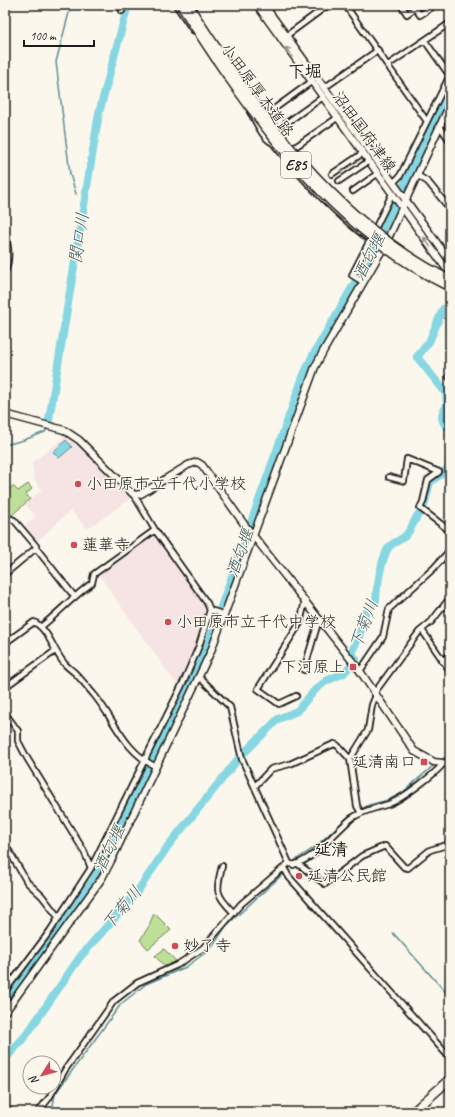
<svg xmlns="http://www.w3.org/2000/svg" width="455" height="1117" font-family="Caveat,'Klee One',sans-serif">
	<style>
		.built { fill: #f6e4e5 }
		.green { fill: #bedf98; stroke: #6d7e5a }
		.water { fill: #87d7e2; stroke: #5c8c93 }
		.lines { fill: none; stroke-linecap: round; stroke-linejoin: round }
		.stream { stroke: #5c8c93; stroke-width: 1.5 }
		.river { stroke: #87d7e2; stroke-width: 8 }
		.street-casing { stroke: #1c1c1c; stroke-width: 8 }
		.secondary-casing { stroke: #1c1c1c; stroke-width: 9 }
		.highway-casing { stroke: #1c1c1c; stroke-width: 11 }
		.street { stroke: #fbf7ec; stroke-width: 4.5 }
		.secondary { stroke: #fbf7ec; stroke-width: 6 }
		.highway { stroke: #fbf7ec; stroke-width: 8 }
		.highway-bridge-casing { stroke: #1c1c1c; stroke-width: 11; stroke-linecap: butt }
		.highway-bridge { stroke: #fbf7ec; stroke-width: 8 }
		.oneway { stroke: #97948e }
		.poi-dot { fill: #d1495b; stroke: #fbf7ec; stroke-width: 1.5 }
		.labels { text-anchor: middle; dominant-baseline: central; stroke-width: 3; stroke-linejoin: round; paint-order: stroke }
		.shield { fill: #fbf7ec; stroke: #5f5e5a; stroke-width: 1 }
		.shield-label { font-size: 15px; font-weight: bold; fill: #1c1c1c }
		.street-label { font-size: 16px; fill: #1c1c1c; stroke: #fbf7ec }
		.poi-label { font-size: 16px; fill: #1c1c1c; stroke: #fbf7ec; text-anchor: start }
		.neighbourhood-label { font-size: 17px; font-weight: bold; fill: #1c1c1c; stroke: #fbf7ec }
		.water-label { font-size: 17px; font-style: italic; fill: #415d61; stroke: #fbf7ec }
	</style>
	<rect width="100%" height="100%" fill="#fbf7ec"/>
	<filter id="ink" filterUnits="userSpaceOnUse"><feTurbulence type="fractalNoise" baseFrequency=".025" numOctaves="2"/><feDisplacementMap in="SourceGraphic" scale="8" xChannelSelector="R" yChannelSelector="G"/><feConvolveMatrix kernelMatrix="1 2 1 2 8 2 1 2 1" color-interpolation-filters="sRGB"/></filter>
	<g filter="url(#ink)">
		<!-- built -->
		<path class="built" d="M66 436 79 444 98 462V464L129 497V500L87 529 71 510 38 541H35L23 527 36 516 25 504 42 490 34 479 32 463Z
			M155 533 206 604 201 635 182 680 177 685 98 574Z"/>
		<!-- green -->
		<path class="green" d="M28 484 32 489 26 494 30 499 11 516 5 515V489L8 490 13 486 18 491Z
			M154 913 171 930 148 949 140 940 149 926Z
			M164 949 178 963 167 969 155 956Z"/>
		<!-- water -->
		<path class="water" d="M66 440 72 447 59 458 53 452Z"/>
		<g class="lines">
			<!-- stream -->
			<path class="stream" d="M71 5 56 62 70 174 76 194
				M5 445 24 440 45 432 48 427
				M5 461 9 467
				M440 760 450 755
				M294 861 315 847 349 816 369 805 388 800 402 793 434 765
				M393 933 450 997
				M52 1112 55 1094 121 1004 146 984 186 967 205 953 213 946 226 926 283 874"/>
			<!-- river -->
			<path class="river" d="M443 309 429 342 417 357 446 393 447 406C441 413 440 419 446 426L450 428
				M49 420 99 113 128 5
				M423 509 430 482 447 470 450 464
				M378 584C379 575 384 552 390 546 395 541 402 540 406 535 413 527 414 519 421 511
				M356 659 351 653 359 637 365 613 376 601 377 588
				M244 753 278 719 297 711 315 690 326 681 344 673 350 666
				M5 1004 94 879 190 685 206 649 303 377 312 357 368 260 450 89
				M5 1059 27 1034 80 957 137 892 168 846 239 758"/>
			<defs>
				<path id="street" d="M176 5 193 30
					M345 5 426 120
					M401 5 407 14 415 8 420 15 431 8 429 5
					M195 6V5
					M122 11 124 5
					M286 36 328 5
					M425 41 447 72 450 74
					M388 65 450 23
					M324 88 378 50
					M274 109 311 82
					M250 112C257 122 261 137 273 143 302 179 333 212 370 240L352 275 363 282
					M285 124 323 97
					M439 125 450 141
					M295 147 337 118
					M332 174 363 153
					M417 175 428 182 450 209
					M339 181 369 161
					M393 183 400 176 450 75
					M353 191 377 174
					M374 231 392 194
					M5 238C10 248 9 262 5 272
					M5 306V307
					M449 377 450 376
					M389 477 404 481 407 459 439 472 428 480 423 502 420 508 450 531
					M134 495 155 530 207 603 210 610 225 615
					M6 517 14 520 36 546V548L74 596
					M5 574 36 548
					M42 626C59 612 74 596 92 583L94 574 155 530
					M422 630 450 671
					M5 643 34 622C49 630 53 650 64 663 67 667 72 670 75 673 82 680 89 689 95 696 116 722 123 750 156 767
					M442 661 450 655
					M304 670 319 619
					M360 671 383 637 389 609 434 568 450 550
					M200 678 230 707 242 759 289 863 293 865C317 858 333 833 352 818 364 810 376 808 389 804 402 799 434 775 443 764
					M5 687 55 651
					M375 692 419 632 431 622 450 598
					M296 696 279 704 258 689 300 623 305 601
					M5 713 18 731V741L27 758 84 851 91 868
					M255 786 271 769 290 764 334 744 337 745 350 759
					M361 813 357 806 350 759 368 730 372 705 376 695
					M5 844 27 882 42 896 59 918
					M298 864 325 884 362 856 385 846 404 867 408 868 430 850 450 844
					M222 866C216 891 215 894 233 912
					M284 868 289 877 450 1058
					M5 971 12 981
					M5 991 50 931 91 868 184 681 199 646 210 610
					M38 1112 49 1098 65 1070 114 1001 137 983 177 965 203 948 241 904 289 863"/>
				<path id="secondary" d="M257 5 450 274
					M264 5 450 261
					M5 414 64 430 79 440 134 495 141 494 188 465 197 462 202 465 244 524 360 671 414 751 434 762 450 764
					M5 1012 102 878 112 859 211 651 315 367 324 350 385 245 450 104
					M5 1111 11 1112"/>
				<path id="highway" d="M413 1112 450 1079"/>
			</defs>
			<!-- street casing -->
			<use href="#street" class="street-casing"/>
			<!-- secondary casing -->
			<use href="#secondary" class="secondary-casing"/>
			<!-- highway casing -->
			<use href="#highway" class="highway-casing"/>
			<!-- street -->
			<use href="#street" class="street"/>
			<!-- secondary -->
			<use href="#secondary" class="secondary"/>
			<!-- highway -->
			<use href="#highway" class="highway"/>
			<defs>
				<path id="highway-bridge" d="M181 5C251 115 330 228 450 287
					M188 5C257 112 334 222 450 280"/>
			</defs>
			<!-- highway-bridge casing -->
			<use href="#highway-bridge" class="highway-bridge-casing"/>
			<!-- highway-bridge -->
			<use href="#highway-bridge" class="highway-bridge"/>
		</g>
		<!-- one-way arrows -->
		<defs><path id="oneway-shaft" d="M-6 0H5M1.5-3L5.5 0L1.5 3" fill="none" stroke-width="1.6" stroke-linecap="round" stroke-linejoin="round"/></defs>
		<g class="oneway">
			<use href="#oneway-shaft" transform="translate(289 52) rotate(-126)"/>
			<use href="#oneway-shaft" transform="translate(427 242) rotate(-126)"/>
		</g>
	</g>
	<!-- markers -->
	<g class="poi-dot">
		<circle cx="78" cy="484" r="4"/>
		<circle cx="74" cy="545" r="4"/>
		<circle cx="168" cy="622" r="4"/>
		<rect x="349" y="663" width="8" height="8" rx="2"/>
		<rect x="420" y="758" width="8" height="8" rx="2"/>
		<circle cx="299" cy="876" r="4"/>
		<circle cx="175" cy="946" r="4"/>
	</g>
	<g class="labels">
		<!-- shield labels -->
		<rect class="shield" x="281" y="152" width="30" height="26" rx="3"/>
		<g class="shield-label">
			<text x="296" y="165">E85</text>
		</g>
		<!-- street labels -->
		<g class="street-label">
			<text transform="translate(257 90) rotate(54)">小田原厚木道路</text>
			<text transform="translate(364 132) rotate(54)">沼田国府津線</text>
		</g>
		<!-- poi labels -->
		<g class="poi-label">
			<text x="86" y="484">小田原市立千代小学校</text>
			<text x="82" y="545">蓮華寺</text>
			<text x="176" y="622">小田原市立千代中学校</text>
			<text x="345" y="667" text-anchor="end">下河原上</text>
			<text x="416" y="762" text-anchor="end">延清南口</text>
			<text x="307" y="876">延清公民館</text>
			<text x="183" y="946">妙了寺</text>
		</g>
		<!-- neighbourhood labels -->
		<g class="neighbourhood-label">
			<text x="305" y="71">下堀</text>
			<text x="331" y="849">延清</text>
		</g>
		<!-- water labels -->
		<g class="water-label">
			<text transform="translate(79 238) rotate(-81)">関口川</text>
			<text transform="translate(369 257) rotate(-63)">酒匂堰</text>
			<text transform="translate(240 553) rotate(-70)">酒匂堰</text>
			<text transform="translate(364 624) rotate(-69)">下菊川</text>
			<text transform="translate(109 849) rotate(-64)">酒匂堰</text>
			<text transform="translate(122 908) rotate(-50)">下菊川</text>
		</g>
	</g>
	<!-- margin -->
	<rect width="455" height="1117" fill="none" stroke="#fbf7ec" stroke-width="20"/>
	<rect x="10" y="10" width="435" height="1097" fill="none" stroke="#1c1c1c" stroke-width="1.5" filter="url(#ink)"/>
	<!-- north arrow -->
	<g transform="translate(42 1075) rotate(234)"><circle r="19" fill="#fbf7ec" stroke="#a29f99"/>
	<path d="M0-3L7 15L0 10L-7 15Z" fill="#d1495b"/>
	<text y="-6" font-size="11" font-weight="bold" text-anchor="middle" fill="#1c1c1c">N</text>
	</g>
	<!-- scale -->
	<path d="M24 40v6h70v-6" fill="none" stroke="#1c1c1c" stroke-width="2"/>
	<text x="30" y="40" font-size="12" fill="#1c1c1c" stroke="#fbf7ec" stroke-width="3" paint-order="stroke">100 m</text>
</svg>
